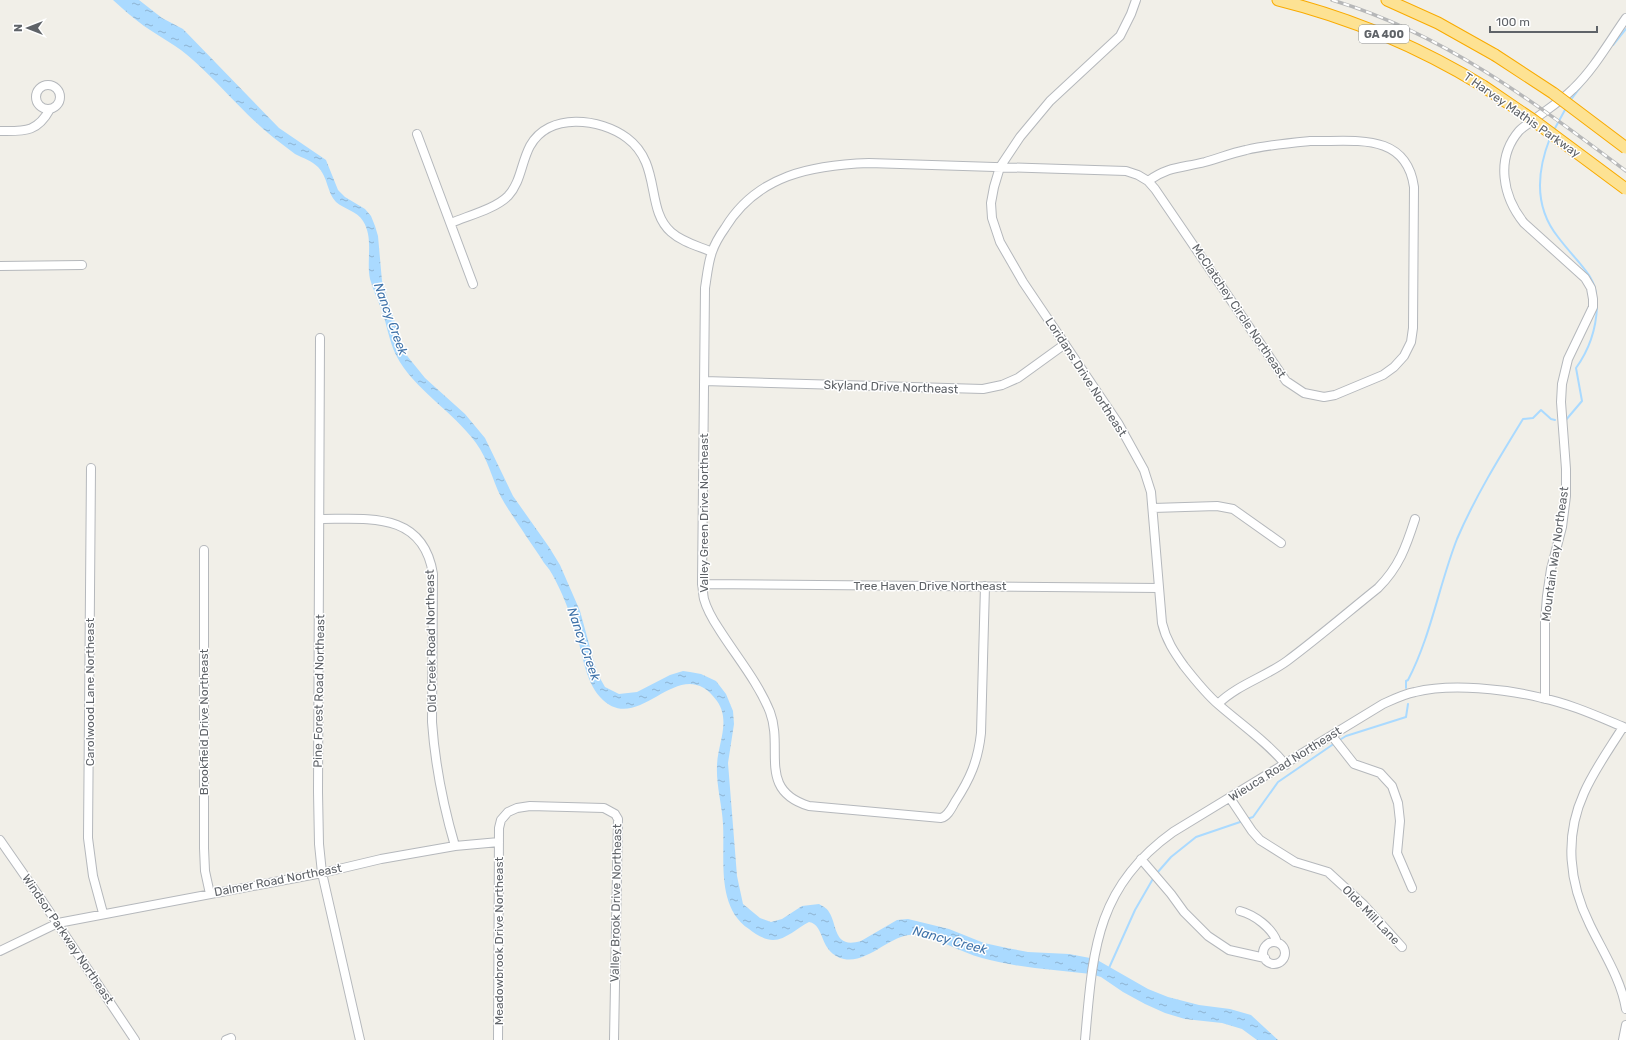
<svg xmlns="http://www.w3.org/2000/svg" width="1626" height="1040" font-family="Rubik,sans-serif">
	<style>
		.water { fill: url(#water-ripples) }
		.lines { fill: none; stroke-linecap: round; stroke-linejoin: round }
		.stream { stroke: #aadaff; stroke-width: 2 }
		.minor-casing { stroke: #b5b8bc; stroke-width: 10 }
		.highway-casing { stroke: #f9ab00; stroke-width: 13 }
		.minor { stroke: #fff; stroke-width: 8 }
		.highway { stroke: #fde293; stroke-width: 11 }
		.rail-casing { stroke: #b6b7b8; stroke-width: 3.5 }
		.rail { stroke: #fff; stroke-width: 2; stroke-dasharray: 6; stroke-linecap: butt }
		.highway-bridge-casing { stroke: #f9ab00; stroke-width: 13; stroke-linecap: butt }
		.highway-bridge { stroke: #fde293; stroke-width: 11 }
		.labels { text-anchor: middle; dominant-baseline: central; stroke-width: 3; stroke-linejoin: round; paint-order: stroke }
		.shield { fill: #fff; stroke: #8f9295; stroke-width: 1 }
		.shield-label { font-size: 11px; font-weight: bold; fill: #5f6368 }
		.street-label { font-size: 12px; fill: #5f6368; stroke: #fff }
		.water-label { font-size: 13px; font-style: italic; fill: #4174aa; stroke: #fff }
	</style>
	<defs>
		<pattern id="water-ripples" width="26" height="14" patternUnits="userSpaceOnUse"><rect width="26" height="14" fill="#aadaff"/><path d="M2 4q2-2 4 0t4 0M15 11q2-2 4 0t4 0" fill="none" stroke="#8eb4d2"/></pattern>
	</defs>
	<rect width="100%" height="100%" fill="#f1efe8"/>
	<!-- water -->
	<path class="water" d="M113 0H139L162 18 183 29 279 128 326 160 338 190 345 197 365 209 371 216 375 226 378 236 382 281 404 352 425 378 465 414 485 438 513 496 549 547 560 565 580 611 597 673 605 687 619 694 637 692 670 675 683 671 690 672 701 674 716 681 726 694 733 711 734 724 728 763 737 876 743 904 760 918 771 922 782 919 802 906 819 904C822 906 827 908 829 912 838 926 833 949 861 941L897 920 908 919 949 929 984 943 1007 948 1028 952 1069 954 1090 958 1099 961 1148 989 1168 997 1199 1005 1230 1009 1251 1015 1278 1040H1257L1242 1029 1222 1023 1185 1019 1165 1013 1145 1004 1123 992 1101 977 1091 974C1055 970 1018 968 982 958 960 952 939 938 916 935 892 932 869 964 844 959 818 953 826 925 809 922 798 927 786 940 773 940 765 940 755 934 749 929 716 907 725 859 723 824 722 805 716 785 717 765 718 743 731 721 717 701 679 648 639 740 600 697 585 681 582 650 575 629 569 610 562 592 552 574 549 568 544 564 541 558 536 551 531 543 526 536 518 523 508 510 501 497 492 479 488 459 476 443 453 411 413 389 396 355 389 341 387 325 382 311 378 300 373 290 370 279 366 260 374 238 363 221 357 211 344 209 336 202 327 193 328 177 318 167 312 161 303 158 295 154 288 149 281 143 274 138 244 114 221 85 193 60 178 46 160 37 144 26 133 18 123 9 113 0Z"/>
	<g class="lines">
		<!-- stream -->
		<path class="stream" d="M1613 45 1626 29
			M1570 101 1582 85
			M1554 130 1566 108
			M1550 138C1537 171 1534 207 1558 237 1564 245 1571 253 1577 260 1586 271 1595 280 1596 295
			M1565 421 1582 401 1576 368C1589 350 1596 330 1597 307
			M1406 688V681L1408 680C1431 636 1439 585 1457 539 1475 497 1499 458 1523 419L1533 418 1541 410 1551 419 1555 420
			M1338 741 1346 736 1406 717 1408 704
			M1247 819 1253 817 1278 782 1335 743
			M1157 873 1171 857 1196 837 1243 821
			M1109 968 1135 910 1154 877"/>
		<defs>
			<path id="minor" d="M1136 0 1131 14 1120 36 1050 101 1020 137 1000 167 994 187 991 203 992 218 1000 242 1023 282 1118 423 1144 470 1151 492 1162 623C1166 640 1174 652 1184 666 1195 680 1206 694 1219 705 1242 725 1267 742 1286 765
				M36 97a12 12 0 1 1 24 0a12 12 0 1 1-24 0Z
				M0 131C24 131 37 133 50 109
				M417 134 473 284
				M1310 141C1353 142 1406 131 1414 187L1413 328 1411 342 1404 356 1394 367 1383 375 1335 395 1324 397 1304 393 1286 381 1155 189 1148 181C1169 166 1182 168 1205 162 1219 158 1232 153 1246 150 1267 145 1289 143 1310 141Z
				M451 223C467 216 495 209 508 196 521 182 521 163 530 146 549 112 600 118 627 138 662 164 645 209 671 232 682 242 698 246 712 252
				M0 266 82 265
				M320 338 318 792 319 844 322 873 360 1040
				M704 381 983 389 1002 385 1018 378 1065 344
				M91 468 88 838 93 876 103 913
				M1153 508 1217 506 1233 509 1281 543
				M320 519C368 519 423 511 433 574L432 722C435 764 443 805 455 846
				M204 550V848L205 871 210 894
				M702 584 1159 588
				M985 586 981 733C978 761 970 779 955 802 951 809 948 816 941 818L809 806C757 790 784 749 770 712 758 682 736 656 719 629 713 620 707 610 704 599 703 595 703 589 702 584L705 288C707 276 708 263 712 252 715 243 720 235 725 228 757 175 812 165 869 163L1126 171 1138 175 1148 181
				M1545 699V622L1547 596 1551 569 1562 527 1566 496V469L1561 402 1562 384 1568 359 1593 307V299L1591 288 1585 278 1524 223C1503 197 1495 159 1519 131 1523 127 1528 124 1532 121 1545 111 1561 101 1573 89 1594 69 1609 42 1626 18
				M1218 704C1237 685 1265 677 1287 661 1318 638 1348 612 1378 588 1399 567 1406 547 1415 519
				M1623 727C1610 748 1594 770 1584 793 1564 837 1569 883 1590 925 1603 952 1621 979 1626 1009
				M1332 736 1354 764 1380 773 1392 786 1398 803 1400 821 1397 853 1412 888
				M1230 798 1252 831 1260 840 1295 862 1328 872 1364 905 1402 947
				M0 840 41 899 135 1040
				M1141 859 1171 894 1184 912 1208 936 1229 950 1265 958
				M1240 911C1255 915 1272 928 1277 942
				M1263 953a11 11 0 1 1 22 0a11 11 0 1 1-22 0Z
				M0 951 58 923 322 873 381 859 455 846 499 842
				M226 1040 231 1038
				M498 1040 499 828 501 820 508 812 517 808 530 806 604 808 615 814 618 819 614 1040
				M1085 1040C1093 951 1095 888 1173 832L1383 704C1394 699 1404 694 1415 692 1451 683 1506 689 1542 698 1571 704 1599 717 1626 728
				M1623 1040 1626 1025"/>
			<path id="highway" d="M1278 0C1351 18 1419 47 1483 86
				M1387 0 1438 23 1495 55"/>
		</defs>
		<!-- minor casing -->
		<use href="#minor" class="minor-casing"/>
		<!-- highway casing -->
		<use href="#highway" class="highway-casing"/>
		<!-- minor -->
		<use href="#minor" class="minor"/>
		<!-- highway -->
		<use href="#highway" class="highway"/>
		<defs>
			<path id="rail" d="M1332 0C1443 33 1535 103 1626 171"/>
		</defs>
		<!-- rail casing -->
		<use href="#rail" class="rail-casing"/>
		<!-- rail -->
		<use href="#rail" class="rail"/>
		<defs>
			<path id="highway-bridge" d="M1495 55 1553 93 1626 148
				M1483 86 1533 120 1626 189"/>
		</defs>
		<!-- highway-bridge casing -->
		<use href="#highway-bridge" class="highway-bridge-casing"/>
		<!-- highway-bridge -->
		<use href="#highway-bridge" class="highway-bridge"/>
	</g>
	<g class="labels">
		<!-- shield labels -->
		<rect class="shield" x="1359" y="25" width="50" height="18" rx="3"/>
		<g class="shield-label">
			<text x="1384" y="34">GA 400</text>
		</g>
		<!-- street labels -->
		<g class="street-label">
			<text transform="translate(1522 115) rotate(35)">T Harvey Mathis Parkway</text>
			<text transform="translate(1239 311) rotate(56)">McClatchey Circle Northeast</text>
			<text transform="translate(1086 377) rotate(57)">Loridans Drive Northeast</text>
			<text transform="translate(891 387) rotate(2)">Skyland Drive Northeast</text>
			<text transform="translate(704 513) rotate(-90)">Valley Green Drive Northeast</text>
			<text transform="translate(1555 554) rotate(-82)">Mountain Way Northeast</text>
			<text x="930" y="586">Tree Haven Drive Northeast</text>
			<text transform="translate(431 641) rotate(-91)">Old Creek Road Northeast</text>
			<text transform="translate(319 691) rotate(-89)">Pine Forest Road Northeast</text>
			<text transform="translate(90 692) rotate(-90)">Carolwood Lane Northeast</text>
			<text transform="translate(204 722) rotate(-90)">Brookfield Drive Northeast</text>
			<text transform="translate(1285 764) rotate(-32)">Wieuca Road Northeast</text>
			<text transform="translate(278 880) rotate(-11)">Dalmer Road Northeast</text>
			<text transform="translate(616 903) rotate(-89)">Valley Brook Drive Northeast</text>
			<text transform="translate(1371 915) rotate(46)">Olde Mill Lane</text>
			<text transform="translate(68 939) rotate(56)">Windsor Parkway Northeast</text>
			<text transform="translate(499 941) rotate(-90)">Meadowbrook Drive Northeast</text>
		</g>
		<!-- water labels -->
		<g class="water-label">
			<text transform="translate(391 319) rotate(70)">Nancy Creek</text>
			<text transform="translate(584 644) rotate(71)">Nancy Creek</text>
			<text transform="translate(950 940) rotate(15)">Nancy Creek</text>
		</g>
	</g>
	<!-- north arrow -->
	<g transform="translate(28 28) rotate(270)" stroke="#ffffff" stroke-width="3" paint-order="stroke">
	<path d="M0-3L7 15L0 10L-7 15Z" fill="#5f6368"/>
	<text y="-6" font-size="11" font-weight="bold" text-anchor="middle" fill="#5f6368">N</text>
	</g>
	<!-- scale -->
	<path d="M1490 26v6h107v-6" fill="none" stroke="#5f6368" stroke-width="2"/>
	<text x="1496" y="26" font-size="12" fill="#5f6368" stroke="#ffffff" stroke-width="3" paint-order="stroke">100 m</text>
</svg>
